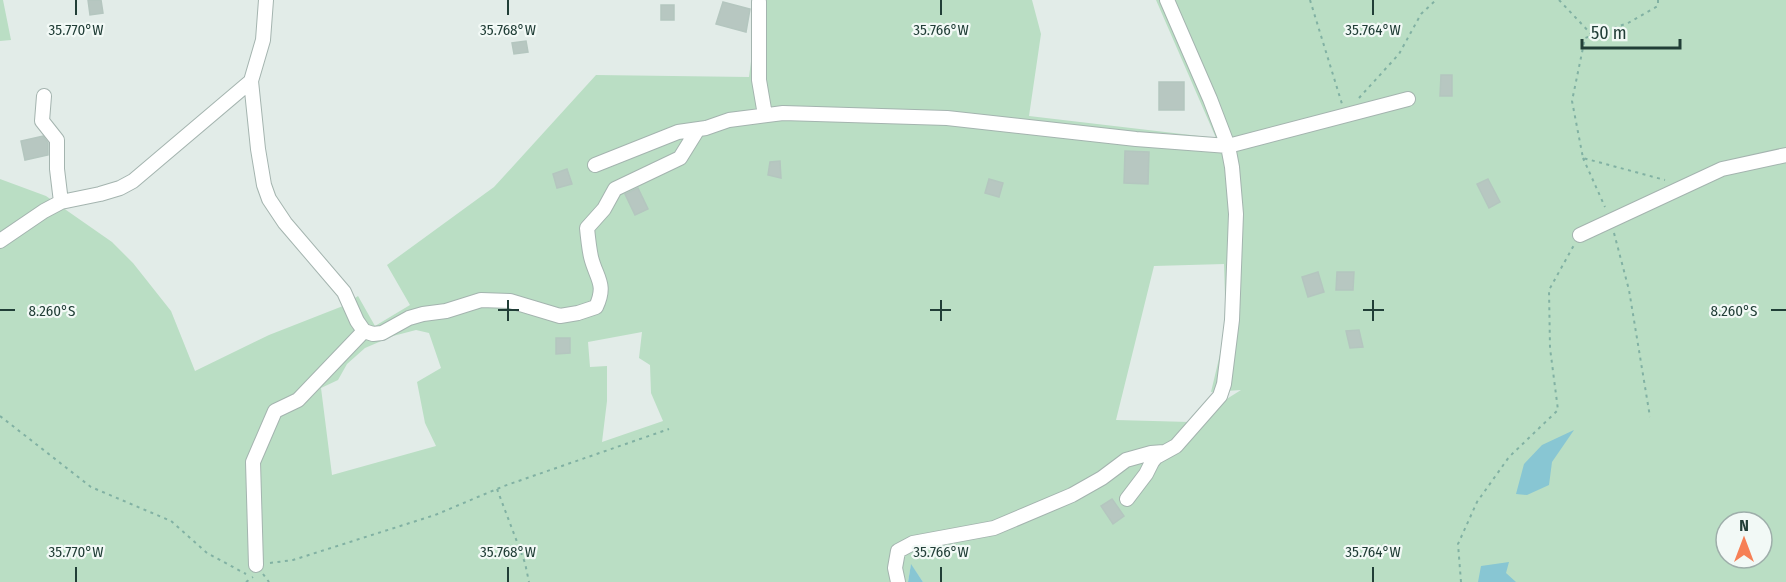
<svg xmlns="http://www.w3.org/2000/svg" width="1786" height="582" font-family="'Fira Sans Condensed',sans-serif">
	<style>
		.green { fill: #badec4; fill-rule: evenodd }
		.water { fill: #88c6d3 }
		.building { fill: #b7c7c1; stroke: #b4c6bf; stroke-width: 1.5 }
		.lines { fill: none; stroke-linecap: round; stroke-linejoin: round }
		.street-casing { stroke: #a4b4af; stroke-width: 16 }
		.path { stroke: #81b1a3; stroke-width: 2; stroke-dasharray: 3 4.5; stroke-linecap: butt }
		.street { stroke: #fff; stroke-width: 14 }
		.ticks { fill: none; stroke: #213e37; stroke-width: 2 }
		.ticks-label { font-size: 15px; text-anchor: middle; fill: #213e37; stroke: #f2f9f6; stroke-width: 4.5; stroke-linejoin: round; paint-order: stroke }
	</style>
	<rect width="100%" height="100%" fill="#e2ece8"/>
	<!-- green -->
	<path class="green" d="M0 0H3L11 40 0 41Z
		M759 0H1032L1041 34 1029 116 1216 138 1156 0H1786V582H923L911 565 908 582H0V179L46 196 112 242 133 263 171 311 195 371 269 335 343 306 358 296 375 326 410 305 387 265 494 187 596 75 749 77ZM1224 264 1226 329 1211 392 1241 390 1190 422 1116 420 1154 266ZM416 330 429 333 441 368 417 382 425 423 436 446 332 475 321 388 338 380 347 364 365 348 393 336ZM642 332 639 358 650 365 651 393 663 421 602 442 607 401V366L590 367 588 342ZM1726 522H1762V558H1726Z"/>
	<!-- water -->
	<path class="water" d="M1574 430 1552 462 1549 485 1527 495 1516 494 1524 464 1542 445Z
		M1509 562 1506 573 1516 582H1478L1481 566Z
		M911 564 923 582H908Z"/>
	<!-- building -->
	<path class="building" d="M88 0H101L103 13 90 15Z
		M723 2 750 9 746 32 716 24Z
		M661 5H674V20H661Z
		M526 41 528 52 514 54 512 43Z
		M1441 75H1452V96H1440Z
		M1159 82H1184V110H1159Z
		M43 136 48 143V155L25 160 21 141Z
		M1125 151 1149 152 1148 184 1124 183Z
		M780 161 781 178 768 175 770 162Z
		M567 169 572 184 557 188 553 174Z
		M989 179 1003 183 999 197 985 193Z
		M1488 179 1500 202 1489 208 1477 184Z
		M638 188 648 209 635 215 625 194Z
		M1318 272 1324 292 1308 297 1302 277Z
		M1337 272H1354L1353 290H1336Z
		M1359 330 1363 347 1350 348 1346 331Z
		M556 338H570V353L556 354Z
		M1112 499 1124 516 1113 524 1101 506Z"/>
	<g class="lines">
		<defs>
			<path id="street" d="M266 0 263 40 251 81 258 149 264 185 269 199 285 223 344 292 357 321 364 331 373 334 382 333 409 318 423 314 446 311 481 300 510 301 560 316 578 313 596 307C607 284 596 278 591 257 589 248 588 238 587 228L604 209 615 189 680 158 698 129
				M759 2V80L765 115
				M44 96 42 121 57 140V169L61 202
				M595 165 678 132 706 128 729 120 783 113 947 118 1136 139 1228 146 1408 99
				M1580 235 1722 169 1786 155
				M0 241 44 211 61 202 100 194 120 188 133 181 251 81
				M1127 499 1146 474 1152 462 1156 457 1176 446 1220 396 1224 384 1232 320 1236 214 1232 167 1228 146 1210 99 1167 0
				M256 565 253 462 275 411 298 400 364 331
				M898 582 895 568 898 551 913 543 994 528 1072 495 1102 478 1126 460 1151 453 1164 452"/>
		</defs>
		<!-- street casing -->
		<use href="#street" class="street-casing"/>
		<!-- path -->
		<path class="path" d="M1310 0 1342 104
			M1559 0 1593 36
			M1658 0V6L1628 23 1585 38 1572 101 1583 158 1665 180
			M1359 98 1399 54 1421 14 1436 0
			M1583 158 1605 207
			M1614 233 1629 290 1650 417
			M0 416 91 487 171 521 207 553 246 574
			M497 489 525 563 529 582
			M270 563 293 560 435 515 504 486 669 429
			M263 574 269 582
			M246 582 253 577
			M1461 582 1458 544 1477 502 1509 457 1558 410 1550 348 1549 290 1574 245"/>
		<!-- street -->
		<use href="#street" class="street"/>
	</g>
	<!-- ticks -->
	<path class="ticks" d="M76 0V15M508 0V15M941 0V15M1373 0V15M508 300V321M941 300V321M1373 300V321M0 310H15M498 310H519M930 310H951M1363 310H1384M1771 310H1786M76 567V582M508 567V582M941 567V582M1373 567V582"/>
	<g class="ticks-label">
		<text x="76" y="35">35.770°W</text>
		<text x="508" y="35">35.768°W</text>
		<text x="941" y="35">35.766°W</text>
		<text x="1373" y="35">35.764°W</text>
		<text x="52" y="316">8.260°S</text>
		<text x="1734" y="316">8.260°S</text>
		<text x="76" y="557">35.770°W</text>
		<text x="508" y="557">35.768°W</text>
		<text x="941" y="557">35.766°W</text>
		<text x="1373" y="557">35.764°W</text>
	</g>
	<!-- north arrow -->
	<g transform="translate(1744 540)"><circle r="28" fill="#f2f9f6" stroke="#9eaeaa" stroke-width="1.5"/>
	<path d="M0-4.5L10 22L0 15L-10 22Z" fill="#f68056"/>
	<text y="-9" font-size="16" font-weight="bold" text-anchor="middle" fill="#213e37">N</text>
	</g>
	<!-- scale -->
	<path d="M1582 39v9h98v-9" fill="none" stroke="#213e37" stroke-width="3"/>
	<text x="1591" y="39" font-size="18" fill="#213e37" stroke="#f2f9f6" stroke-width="4.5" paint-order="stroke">50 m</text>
</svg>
